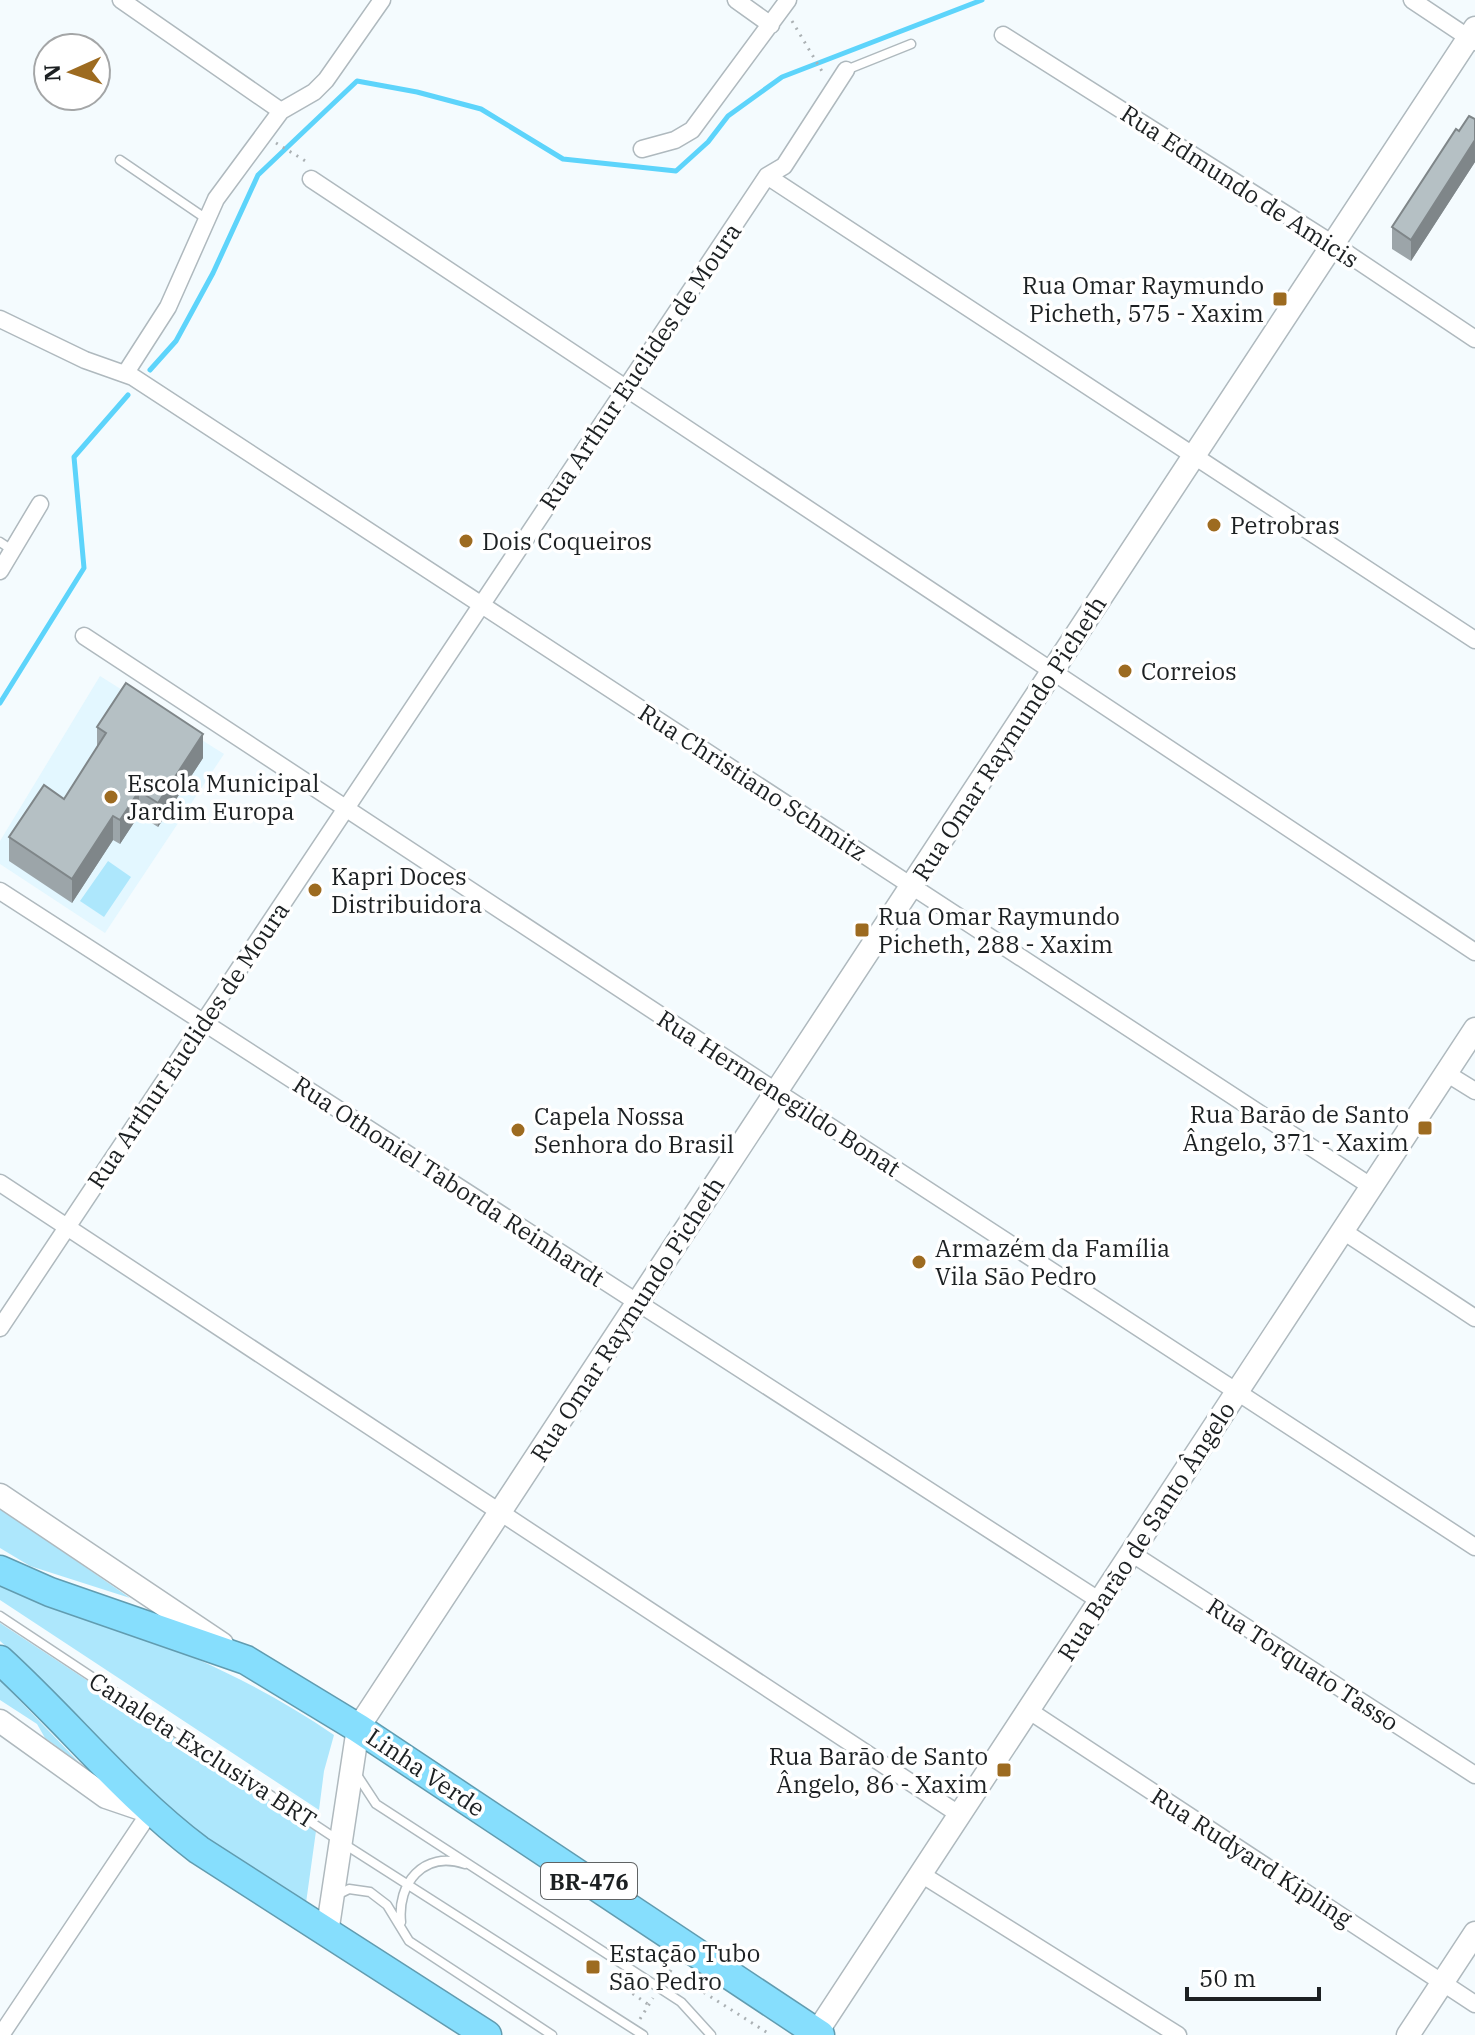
<svg xmlns="http://www.w3.org/2000/svg" width="1475" height="2035" font-family="'IBM Plex Serif',serif">
	<style>
		.built { fill: #e3f7ff }
		.green { fill: #ade7fc }
		.lines { fill: none; stroke-linecap: round; stroke-linejoin: round }
		.stream { stroke: #5dd4fb; stroke-width: 5 }
		.lane-casing { stroke: #afb9be; stroke-width: 11 }
		.street-casing { stroke: #afb9be; stroke-width: 19 }
		.secondary-casing { stroke: #afb9be; stroke-width: 25 }
		.highway-casing { stroke: #619cb0; stroke-width: 31 }
		.path { stroke: #abb1b4; stroke-width: 3; stroke-dasharray: 2 6; stroke-linecap: butt }
		.lane { stroke: #fff; stroke-width: 8 }
		.street { stroke: #fff; stroke-width: 16 }
		.secondary { stroke: #fff; stroke-width: 22 }
		.highway { stroke: #86defd; stroke-width: 28 }
		.wall { fill: #9ca5a9 }
		.shaded-wall { fill: #7f8689 }
		.building { fill: #b5c0c4; stroke: #7f8689; stroke-width: 2 }
		.poi-dot { fill: #9d6b20; stroke: #fff; stroke-width: 3 }
		.labels { text-anchor: middle; dominant-baseline: central; stroke-width: 7; stroke-linejoin: round; paint-order: stroke }
		.shield { fill: #fff; stroke: #606364; stroke-width: 2 }
		.shield-label { font-size: 22px; font-weight: bold; fill: #1c2022 }
		.street-label { font-size: 24px; fill: #1c2022; stroke: #fff }
		.poi-label { font-size: 24px; fill: #1c2022; stroke: #fff; text-anchor: start }
	</style>
	<rect width="100%" height="100%" fill="#f4fbfe"/>
	<!-- built -->
	<path class="built" d="M100 676 224 754 105 933 0 864V841Z"/>
	<!-- green -->
	<path class="green" d="M108 861 131 877 104 917 80 901Z
		M0 1508 130 1598 30 1566 0 1548Z
		M0 1583C119 1627 228 1662 334 1735L324 1771 319 1810 0 1600Z
		M0 1623 316 1831 306 1903C265 1875 217 1849 179 1817 114 1764 63 1696 0 1641Z
		M0 1680 94 1778 51 1753 56 1746 45 1738 37 1724 0 1700Z"/>
	<g class="lines">
		<!-- stream -->
		<path class="stream" d="M150 370 176 341 213 273 258 175 357 81 417 92 481 109 563 159 676 171 708 142 728 116 782 77 982 0
			M0 703 84 568 74 457 128 395"/>
		<defs>
			<path id="lane" d="M846 70 911 44
				M120 160 208 220
				M0 542 12 550
				M0 1616 341 1842 643 2035
				M357 1775 376 1804 681 2002 711 2035
				M337 1895 349 1889 370 1892 387 1905 409 1941 552 2035
				M401 1922C397 1884 423 1850 465 1864"/>
			<path id="street" d="M121 0 281 111
				M736 0 771 25
				M1412 0 1475 42
				M1003 35 1333 244 1475 339
				M642 149 675 140 692 130 788 0
				M767 176 1475 640
				M311 179 1475 952
				M0 319 85 360 133 377 1372 1187
				M125 374 168 307 216 199 281 111 314 92 326 80 382 0
				M0 571 40 504
				M84 636 777 1092 1475 1547
				M0 891 1100 1601
				M1446 1073 1475 1091
				M0 1183 960 1815
				M1343 1231 1475 1318
				M0 1328 767 176 784 166 846 70
				M1131 1553 1475 1775
				M1028 1710 1475 2004
				M921 1874 1178 2035
				M1 2035 150 1812"/>
			<path id="secondary" d="M0 1495 222 1644
				M0 1721 106 1797 150 1812
				M327 1933 358 1728 1475 28
				M815 2035 1475 1029
				M1408 2035 1475 1933"/>
			<path id="highway" d="M0 1570 50 1592 246 1660 358 1728 820 2035
				M0 1660C68 1722 126 1795 199 1850L487 2035"/>
		</defs>
		<!-- lane casing -->
		<use href="#lane" class="lane-casing"/>
		<!-- street casing -->
		<use href="#street" class="street-casing"/>
		<!-- secondary casing -->
		<use href="#secondary" class="secondary-casing"/>
		<!-- highway casing -->
		<use href="#highway" class="highway-casing"/>
		<!-- path -->
		<path class="path" d="M792 21 823 73
			M276 143 307 162
			M666 1978 670 1971 771 2035
			M626 1989 649 2005
			M640 2019 653 1998"/>
		<!-- lane -->
		<use href="#lane" class="lane"/>
		<!-- street -->
		<use href="#street" class="street"/>
		<!-- secondary -->
		<use href="#secondary" class="secondary"/>
		<!-- highway -->
		<use href="#highway" class="highway"/>
	</g>
	<!-- wall -->
	<path class="wall" d="M1475 119V162L1411 261 1392 249V227L1459 131Z
		M97 727 203 758 158 827 139 815 120 844 113 840 72 903 9 861V837L64 799 97 748Z"/>
	<!-- shaded-wall -->
	<path class="shaded-wall" d="M1475 140V162L1411 261V240Z
		M203 734V758L158 827V803Z
		M139 791V815L120 844V820Z
		M113 816V840L72 903V879Z"/>
	<!-- building -->
	<path class="building" d="M1469 116 1475 119V140L1411 240 1392 227 1456 129 1459 131Z
		M126 683 203 734 158 803 139 791 120 820 113 816 72 879 9 837 44 785 64 799 106 733 97 727Z"/>
	<!-- markers -->
	<g class="poi-dot">
		<rect x="1272" y="291" width="16" height="16" rx="4"/>
		<circle cx="1214" cy="525" r="8"/>
		<circle cx="466" cy="541" r="8"/>
		<circle cx="1125" cy="671" r="8"/>
		<circle cx="111" cy="797" r="8"/>
		<circle cx="315" cy="890" r="8"/>
		<rect x="854" y="922" width="16" height="16" rx="4"/>
		<rect x="1417" y="1120" width="16" height="16" rx="4"/>
		<circle cx="518" cy="1130" r="8"/>
		<circle cx="919" cy="1262" r="8"/>
		<rect x="996" y="1762" width="16" height="16" rx="4"/>
		<rect x="585" y="1959" width="16" height="16" rx="4"/>
	</g>
	<g class="labels">
		<!-- shield labels -->
		<rect class="shield" x="541" y="1863" width="96" height="36" rx="6"/>
		<g class="shield-label">
			<text x="589" y="1881">BR-476</text>
		</g>
		<!-- street labels -->
		<g class="street-label">
			<text transform="translate(1240 186) rotate(33)">Rua Edmundo de Amicis</text>
			<text transform="translate(640 366) rotate(-56)">Rua Arthur Euclides de Moura</text>
			<text transform="translate(1009 738) rotate(-57)">Rua Omar Raymundo Picheth</text>
			<text transform="translate(753 782) rotate(33)">Rua Christiano Schmitz</text>
			<text transform="translate(188 1045) rotate(-56)">Rua Arthur Euclides de Moura</text>
			<text transform="translate(779 1093) rotate(33)">Rua Hermenegildo Bonat</text>
			<text transform="translate(449 1181) rotate(33)">Rua Othoniel Taborda Reinhardt</text>
			<text transform="translate(627 1319) rotate(-57)">Rua Omar Raymundo Picheth</text>
			<text transform="translate(1146 1531) rotate(-57)">Rua Barão de Santo Ângelo</text>
			<text transform="translate(1303 1664) rotate(33)">Rua Torquato Tasso</text>
			<text transform="translate(203 1750) rotate(33)">Canaleta Exclusiva BRT</text>
			<text transform="translate(426 1772) rotate(34)">Linha Verde</text>
			<text transform="translate(1252 1857) rotate(33)">Rua Rudyard Kipling</text>
		</g>
		<!-- poi labels -->
		<g class="poi-label">
			<text x="1264" y="285" text-anchor="end">Rua Omar Raymundo<tspan x="1264" dy="28">Picheth, 575 - Xaxim</tspan></text>
			<text x="1230" y="525">Petrobras</text>
			<text x="482" y="541">Dois Coqueiros</text>
			<text x="1141" y="671">Correios</text>
			<text x="127" y="783">Escola Municipal<tspan x="127" dy="28">Jardim Europa</tspan></text>
			<text x="331" y="876">Kapri Doces<tspan x="331" dy="28">Distribuidora</tspan></text>
			<text x="878" y="916">Rua Omar Raymundo<tspan x="878" dy="28">Picheth, 288 - Xaxim</tspan></text>
			<text x="1409" y="1114" text-anchor="end">Rua Barão de Santo<tspan x="1409" dy="28">Ângelo, 371 - Xaxim</tspan></text>
			<text x="534" y="1116">Capela Nossa<tspan x="534" dy="28">Senhora do Brasil</tspan></text>
			<text x="935" y="1248">Armazém da Família<tspan x="935" dy="28">Vila São Pedro</tspan></text>
			<text x="988" y="1756" text-anchor="end">Rua Barão de Santo<tspan x="988" dy="28">Ângelo, 86 - Xaxim</tspan></text>
			<text x="609" y="1953">Estação Tubo<tspan x="609" dy="28">São Pedro</tspan></text>
		</g>
	</g>
	<!-- north arrow -->
	<g transform="translate(72 72) rotate(267)"><circle r="38" fill="#ffffff" stroke="#a4a6a7" stroke-width="2"/>
	<path d="M0-6L14 30L0 20L-14 30Z" fill="#9d6b20"/>
	<text y="-12" font-size="22" font-weight="bold" text-anchor="middle" fill="#1c2022">N</text>
	</g>
	<!-- scale -->
	<path d="M1187 1987v12h132v-12" fill="none" stroke="#1c2022" stroke-width="4"/>
	<text x="1199" y="1987" font-size="24" fill="#1c2022" stroke="#ffffff" stroke-width="6" paint-order="stroke">50 m</text>
</svg>
